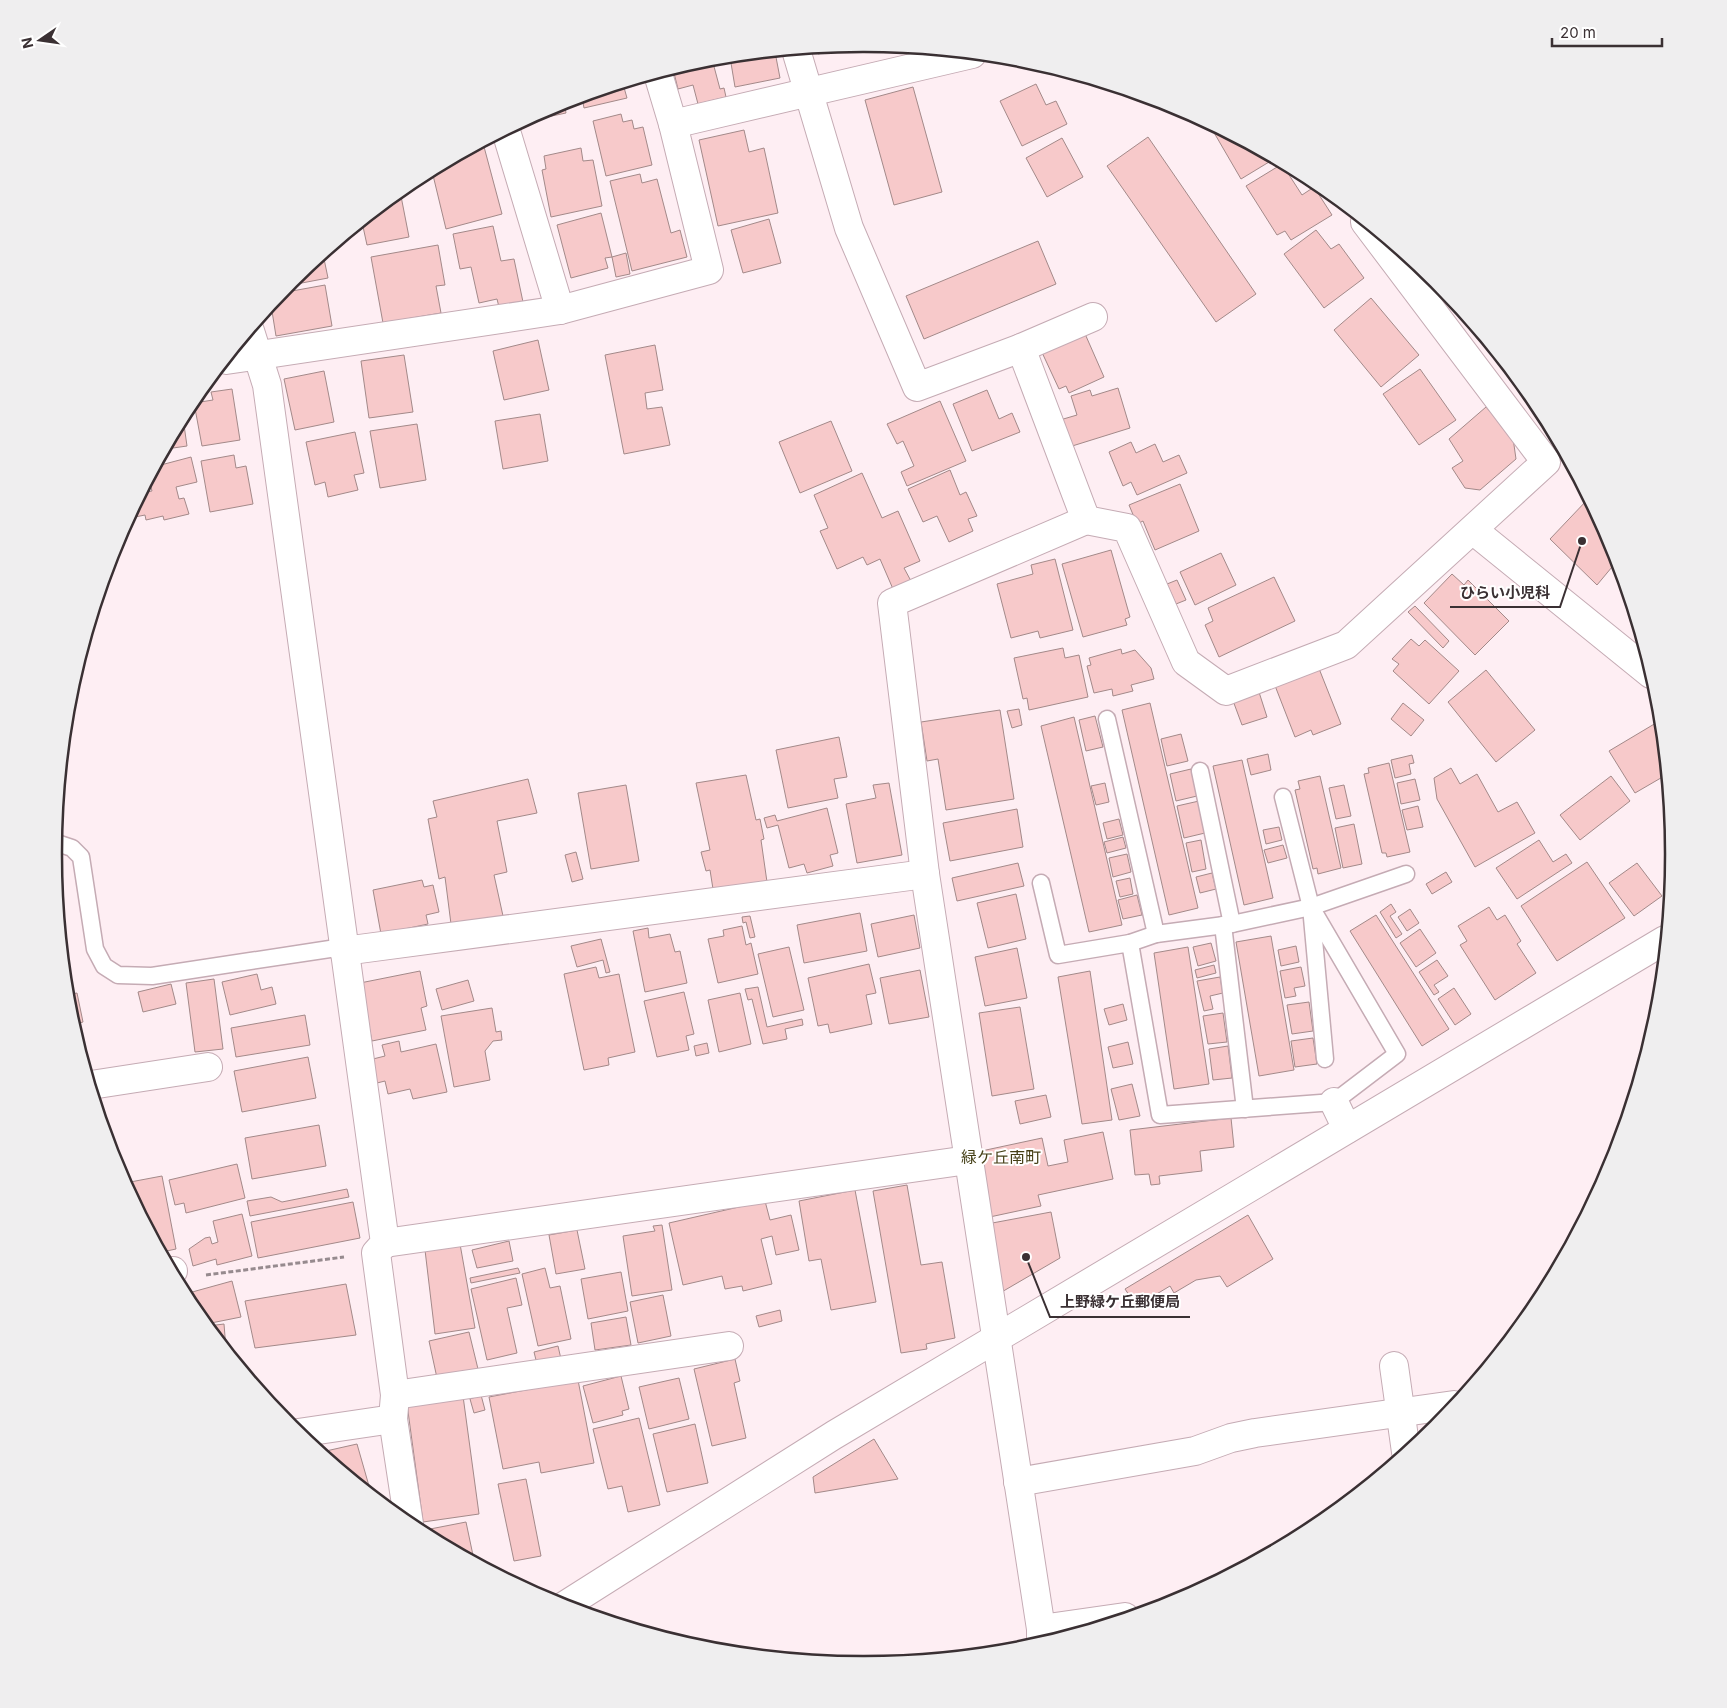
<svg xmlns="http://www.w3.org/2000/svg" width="1727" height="1708" viewBox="0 0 1727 1708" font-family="Inter,'Noto Sans JP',sans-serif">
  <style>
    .building { fill: #f7c9ca; stroke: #a38989 }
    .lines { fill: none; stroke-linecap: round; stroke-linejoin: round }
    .service-casing { stroke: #c5abb4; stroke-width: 19 }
    .minor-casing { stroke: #c5abb4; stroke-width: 30 }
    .tertiary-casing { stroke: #c5abb4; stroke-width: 30 }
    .path { stroke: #968a8e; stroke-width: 3; stroke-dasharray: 5 2.5; stroke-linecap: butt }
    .service { stroke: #fff; stroke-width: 16 }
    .minor { stroke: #fff; stroke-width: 28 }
    .tertiary { stroke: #fff; stroke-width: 28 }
    .labels { text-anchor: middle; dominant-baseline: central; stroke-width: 4; stroke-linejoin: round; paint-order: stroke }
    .quarter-label { font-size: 16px; fill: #453f16; stroke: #fff }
    .rim { fill: none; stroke: #3a3033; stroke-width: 2.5 }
    .leader { fill: none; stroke: #3a3033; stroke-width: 2 }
    .callout-dot { fill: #3a3033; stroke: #fff; stroke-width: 2 }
    .callout-label { font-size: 15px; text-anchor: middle; font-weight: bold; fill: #3a3033; stroke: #fff; stroke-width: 4; stroke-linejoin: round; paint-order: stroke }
  </style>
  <rect width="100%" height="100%" fill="#feeef3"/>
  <g class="building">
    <path d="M862,44L818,54L817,48Z"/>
    <path d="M775,52L780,78L735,87L730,57Z"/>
    <path d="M706,59H712L720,89L724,88L726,97L698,104L693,85L678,89L673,69Z"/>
    <path d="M623,84L627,98L584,108L582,97Z"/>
    <path d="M1036,84L1046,105L1056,101L1067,124L1022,146L1000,101Z"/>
    <path d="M913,87L942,192L894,205L865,100Z"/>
    <path d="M564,102L566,113L528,121V119L554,105Z"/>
    <path d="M621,114L623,122L632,120L634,129L643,127L652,165L606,176L593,121Z"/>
    <path d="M1209,124L1274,159L1241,179Z"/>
    <path d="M744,130L749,152L764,148L778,213L718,226L699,140Z"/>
    <path d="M1148,137L1256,294L1216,322L1107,166Z"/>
    <path d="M1062,138L1083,177L1047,197L1026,158Z"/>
    <path d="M483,143L502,214L446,229L432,171Z"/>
    <path d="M581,148L583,161L593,160L602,206L551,217L542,170L546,169L544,156Z"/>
    <path d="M1282,164L1302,195L1314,187L1332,215L1291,240L1285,231L1277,235L1246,186Z"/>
    <path d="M640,174L642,183L657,179L671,233L680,230L687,257L632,271L610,181Z"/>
    <path d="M400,191L409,237L367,245L362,222Z"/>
    <path d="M601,213L612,257L605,258L608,268L571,278L557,225Z"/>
    <path d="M769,219L781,263L743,273L731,230Z"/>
    <path d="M493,226L501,261L514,259L523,302L499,307L497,299L479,303L471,267L460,269L453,234Z"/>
    <path d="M1316,230L1331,249L1339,244L1364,278L1324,308L1284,254Z"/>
    <path d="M1038,241L1056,284L924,339L906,296Z"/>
    <path d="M438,245L445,285L436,286L441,313L383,323L371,257Z"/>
    <path d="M626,253L630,274L616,277L612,257Z"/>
    <path d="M323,254L328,278L286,286L291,281Z"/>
    <path d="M325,285L332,326L276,336L271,305L281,293Z"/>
    <path d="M1371,298L1419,355L1381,387L1334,330Z"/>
    <path d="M1082,327L1104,377L1069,393L1066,386L1059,389L1039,346Z"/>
    <path d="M538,340L549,390L504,400L493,351Z"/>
    <path d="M655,345L663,390L645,393L647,409L662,407L670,445L624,454L605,355Z"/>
    <path d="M404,355L413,412L369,418L361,361Z"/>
    <path d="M1420,369L1456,420L1419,445L1383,394Z"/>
    <path d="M324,371L334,422L295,430L284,379Z"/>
    <path d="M1511,372L1537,404L1545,418L1543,419Z"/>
    <path d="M1118,388L1130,428L1069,447L1060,420L1077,415L1071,396L1090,390L1092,396Z"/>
    <path d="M232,389L240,440L202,446L194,403L213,400L211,392Z"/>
    <path d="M987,390L999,419L1012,413L1020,432L972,451L953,404Z"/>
    <path d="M940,401L966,461L907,486L901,472L914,466L903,441L897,444L887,424Z"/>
    <path d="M1486,407L1513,438L1516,459L1480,490L1465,488L1452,468L1463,461L1449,439Z"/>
    <path d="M540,414L548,461L503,469L495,421Z"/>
    <path d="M183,418L187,446L166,449Z"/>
    <path d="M831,421L852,471L800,493L779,442Z"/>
    <path d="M417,424L426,480L380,488L370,431Z"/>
    <path d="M355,432L364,473L354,475L358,490L328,497L325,482L315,485L306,442Z"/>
    <path d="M1131,442L1136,453L1155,444L1163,462L1179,455L1187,473L1137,495L1131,482L1123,486L1109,452Z"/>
    <path d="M234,455L236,468L246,466L253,504L210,512L201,461Z"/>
    <path d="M191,457L197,482L176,487L179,499L184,498L189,514L164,520L163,516L146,520L145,515L135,517L133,510L142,493L152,491L149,480L157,466Z"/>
    <path d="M950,470L960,495L966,492L977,516L968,519L973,531L949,542L937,516L923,522L908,489Z"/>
    <path d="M862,473L882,518L898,511L920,561L904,568L911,581L893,589L880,559L867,565L863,557L837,569L820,531L828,528L814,495Z"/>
    <path d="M1180,484L1199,531L1155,550L1143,521L1137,524L1129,505Z"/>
    <path d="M1588,499L1612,544L1617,561L1597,585L1550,539Z"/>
    <path d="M1111,550L1130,617L1125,619L1127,625L1083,637L1062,564Z"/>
    <path d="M1221,553L1236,585L1195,605L1180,572Z"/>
    <path d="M1055,559L1073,630L1040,638L1038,631L1011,638L997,584L1033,574L1031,565Z"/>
    <path d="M1452,574L1464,585L1468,580L1509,621L1475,655L1424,603Z"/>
    <path d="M1274,577L1295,621L1219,657L1205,625L1213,621L1208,608Z"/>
    <path d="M1177,580L1186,600L1176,604L1167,584Z"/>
    <path d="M1415,606L1449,641L1443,648L1408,612Z"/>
    <path d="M1411,639L1419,646L1425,640L1459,671L1429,704L1393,671L1399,664L1392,659Z"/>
    <path d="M1063,648L1065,658L1079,655L1088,697L1029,710L1027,698L1023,699L1014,658Z"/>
    <path d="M1121,649L1122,654L1135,650L1151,668L1154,679L1131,685L1133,691L1113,696L1112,689L1094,693L1087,666L1091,665L1089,658Z"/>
    <path d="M1316,661L1341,724L1313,735L1311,730L1295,737L1272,678Z"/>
    <path d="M1486,670L1535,730L1496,762L1448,702Z"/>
    <path d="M1258,689L1267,717L1242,725L1232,698Z"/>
    <path d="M1150,703L1198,908L1169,915L1122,710Z"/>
    <path d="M1403,703L1424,720L1411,736L1391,719Z"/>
    <path d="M1019,709L1022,725L1012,728L1007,711Z"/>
    <path d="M1000,710L1014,799L946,810L938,759L927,761L921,722Z"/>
    <path d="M1095,716L1103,747L1086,751L1079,720Z"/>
    <path d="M1074,717L1122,925L1089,932L1041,726Z"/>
    <path d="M1661,720L1666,775L1635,793L1609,751Z"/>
    <path d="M1181,734L1188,761L1167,766L1161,739Z"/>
    <path d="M839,737L847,777L834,779L838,798L788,808L776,750Z"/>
    <path d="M1268,754L1271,770L1251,775L1247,759Z"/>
    <path d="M1412,755L1414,763L1409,764L1411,774L1395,778L1391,760Z"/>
    <path d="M1242,760L1273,898L1244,905L1213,766Z"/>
    <path d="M1389,763L1410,852L1387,857L1386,853H1382L1364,774L1369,773L1368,768Z"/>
    <path d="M1451,768L1460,784L1477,774L1498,812L1517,802L1535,833L1475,867L1437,799L1434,778Z"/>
    <path d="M1191,769L1197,796L1176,801L1170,774Z"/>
    <path d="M746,775L756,820L760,819L764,839L761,840L767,882L713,889L710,870L706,871L701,852L710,850L696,783Z"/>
    <path d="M1320,776L1341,868L1318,874L1317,868L1313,869L1295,790L1300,789L1298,781Z"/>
    <path d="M1611,776L1630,801L1580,840L1560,815Z"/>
    <path d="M528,779L537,813L497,821L507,872L494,875L503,916L451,924L445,877L439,879L428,819L437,817L433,801Z"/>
    <path d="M1415,779L1420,800L1401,804L1397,783Z"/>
    <path d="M889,783L902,855L857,863L846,804L876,798L873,785Z"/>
    <path d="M1105,783L1109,802L1096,805L1091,786Z"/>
    <path d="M626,785L639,861L591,869L578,793Z"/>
    <path d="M1344,785L1351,816L1336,819L1329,788Z"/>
    <path d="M1199,801L1205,833L1184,838L1177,806Z"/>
    <path d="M1418,806L1423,827L1407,830L1402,810Z"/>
    <path d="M827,808L838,853L830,855L833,866L807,873L804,864L789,868L778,825L767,828L764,818L775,815L777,821Z"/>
    <path d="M1017,809L1023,847L950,861L943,823Z"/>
    <path d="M1119,819L1123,835L1107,839L1103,823Z"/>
    <path d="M1354,824L1362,864L1343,868L1335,828Z"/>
    <path d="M1279,827L1282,840L1266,844L1263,830Z"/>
    <path d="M1123,837L1126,848L1107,853L1104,842Z"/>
    <path d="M1201,840L1206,869L1192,872L1186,843Z"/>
    <path d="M1539,840L1553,862L1566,854L1572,863L1517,899L1496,868Z"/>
    <path d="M1283,845L1287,858L1268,863L1264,850Z"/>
    <path d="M576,852L583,879L572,882L565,855Z"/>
    <path d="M1127,854L1131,872L1113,877L1109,858Z"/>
    <path d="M1587,862L1625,918L1557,961L1521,906Z"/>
    <path d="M1018,863L1024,886L957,901L952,878Z"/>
    <path d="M1637,863L1662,896L1634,916L1609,883Z"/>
    <path d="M1446,872L1452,882L1432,894L1426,884Z"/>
    <path d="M1212,873L1216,889L1200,893L1196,877Z"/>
    <path d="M1130,878L1133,894L1120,897L1116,881Z"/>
    <path d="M422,880L424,887L433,885L439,912L426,915L428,924L381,934L373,890Z"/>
    <path d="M1016,894L1026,939L988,948L977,903Z"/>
    <path d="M1137,895L1142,915L1123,919L1118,900Z"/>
    <path d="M1391,904L1396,912L1390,916L1402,934L1396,938L1380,912Z"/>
    <path d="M1489,907L1497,920L1505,915L1521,941L1517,944L1536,973L1495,1000L1460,945L1467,941L1458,926Z"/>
    <path d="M1410,909L1419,923L1407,931L1398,917Z"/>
    <path d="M860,913L867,951L804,963L797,925Z"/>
    <path d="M914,915L920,948L878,957L871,924Z"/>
    <path d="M1376,915L1449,1029L1422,1046L1350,931Z"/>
    <path d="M750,916L755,937L750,938L746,922L743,923L742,917Z"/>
    <path d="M742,926L746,945L751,943L758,974L718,983L708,939L724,936L723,930Z"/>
    <path d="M648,928L649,938L670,934L675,952L680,951L687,983L645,992L633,931Z"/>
    <path d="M1420,929L1436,953L1416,967L1400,943Z"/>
    <path d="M1271,936L1294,1070L1259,1076L1236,942Z"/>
    <path d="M601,939L610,972L606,973L603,960L577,967L571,946Z"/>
    <path d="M1211,943L1216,961L1198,966L1193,947Z"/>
    <path d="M1296,946L1299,962L1281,966L1278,950Z"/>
    <path d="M789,947L804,1010L773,1017L758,954Z"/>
    <path d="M1188,947L1209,1084L1174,1089L1154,953Z"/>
    <path d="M1017,948L1027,998L985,1006L975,957Z"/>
    <path d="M1437,960L1448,976L1434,985L1439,992L1434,995L1419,972Z"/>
    <path d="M869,964L876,993L866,995L872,1024L830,1033L828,1024L818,1026L808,978Z"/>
    <path d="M1214,965L1216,973L1197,978L1195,970Z"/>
    <path d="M596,967L599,978L619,974L635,1052L608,1058L609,1065L584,1070L564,974Z"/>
    <path d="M1301,967L1305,986L1294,988L1296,996L1285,998L1280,971Z"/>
    <path d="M920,970L929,1017L889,1024L880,978Z"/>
    <path d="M420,971L427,1006L421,1008L426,1030L372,1041L360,983Z"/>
    <path d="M1090,971L1112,1120L1082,1124L1058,977Z"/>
    <path d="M257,974L261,990L272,987L276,1004L230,1015L222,982Z"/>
    <path d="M1220,977L1223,993L1210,996L1213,1009L1204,1011L1197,981Z"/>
    <path d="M214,979L223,1049L195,1052L186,983Z"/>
    <path d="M468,980L474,1001L442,1010L436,989Z"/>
    <path d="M171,984L176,1004L143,1012L138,992Z"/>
    <path d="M758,987L767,1027L802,1019L803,1025L785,1029L787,1039L763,1044L752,999L748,1000L745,989Z"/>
    <path d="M1454,988L1471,1014L1455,1025L1438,999Z"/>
    <path d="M684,992L694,1034L686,1036L689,1050L657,1057L644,1001Z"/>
    <path d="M77,993L83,1022L73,1025L67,995Z"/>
    <path d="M740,993L751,1044L719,1052L708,1000Z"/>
    <path d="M1309,1002L1313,1031L1292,1034L1287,1005Z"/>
    <path d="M1123,1004L1127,1020L1109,1025L1104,1009Z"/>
    <path d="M1020,1007L1034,1089L992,1096L979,1013Z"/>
    <path d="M492,1008L496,1032L501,1031L502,1040L493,1041L485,1051L490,1080L454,1087L441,1016Z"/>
    <path d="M1223,1013L1227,1042L1208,1044L1203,1016Z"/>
    <path d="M305,1015L310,1045L236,1057L231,1028Z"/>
    <path d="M1313,1038L1317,1064L1295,1067L1291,1041Z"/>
    <path d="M399,1041L401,1052L436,1044L447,1092L413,1099L410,1089L388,1094L385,1081L377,1083L373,1059L385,1056L382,1045Z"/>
    <path d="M1128,1042L1133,1064L1113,1068L1108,1047Z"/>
    <path d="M707,1043L709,1053L696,1056L694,1046Z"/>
    <path d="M1228,1046L1232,1078L1213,1080L1209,1049Z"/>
    <path d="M308,1057L316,1098L242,1112L234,1071Z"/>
    <path d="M1132,1084L1140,1116L1119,1120L1111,1089Z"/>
    <path d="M1046,1095L1051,1117L1020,1124L1015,1101Z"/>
    <path d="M1231,1118L1234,1147L1200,1151L1202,1171L1159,1176L1160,1184L1151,1185L1149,1174L1135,1175L1130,1130Z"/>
    <path d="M319,1125L326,1166L252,1179L245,1138Z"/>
    <path d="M1103,1132L1113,1179L1038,1195L1041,1206L985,1218L972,1153L1042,1138L1048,1166L1068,1162L1064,1140Z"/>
    <path d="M237,1164L245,1198L186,1213L184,1203L175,1205L169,1180Z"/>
    <path d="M162,1176L176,1249L162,1252L125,1183Z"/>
    <path d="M907,1185L921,1265L942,1262L955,1338L926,1344L927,1349L901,1353L873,1191Z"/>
    <path d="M347,1189L349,1197L250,1216L247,1201L271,1197L282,1202Z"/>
    <path d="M855,1190L876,1302L831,1310L821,1259L809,1261L799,1201Z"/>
    <path d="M765,1201L770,1220L791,1215L799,1250L776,1255L772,1236L761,1239L772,1284L743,1291L742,1286L725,1289L722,1276L683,1285L669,1223Z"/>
    <path d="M353,1202L360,1238L258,1258L251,1222Z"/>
    <path d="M1051,1212L1060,1258L1000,1293L987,1224Z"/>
    <path d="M242,1214L252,1256L217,1265L216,1259L193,1266L189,1249L205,1238L210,1237L212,1244L218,1242L213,1221Z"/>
    <path d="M1248,1215L1273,1259L1227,1287L1220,1276L1196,1280L1174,1293L1170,1286L1155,1295L1131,1298L1125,1289Z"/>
    <path d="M662,1225L672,1290L632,1296L623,1236L655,1231L653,1226Z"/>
    <path d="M577,1230L585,1269L556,1274L549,1235Z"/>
    <path d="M509,1241L513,1261L477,1268L472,1250Z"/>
    <path d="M460,1244L475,1328L435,1334L425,1250Z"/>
    <path d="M518,1268L520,1273L471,1283L470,1278Z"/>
    <path d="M545,1268L550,1288L560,1286L571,1339L538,1346L522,1274Z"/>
    <path d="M621,1272L628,1311L588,1319L581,1279Z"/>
    <path d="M516,1278L522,1305L507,1308L517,1353L487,1360L471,1289Z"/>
    <path d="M232,1281L241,1317L206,1324L185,1294Z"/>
    <path d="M346,1284L356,1335L255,1348L245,1301Z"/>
    <path d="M663,1295L671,1336L638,1343L630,1302Z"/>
    <path d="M780,1310L782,1321L759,1327L756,1316Z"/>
    <path d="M626,1317L631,1345L595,1350L591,1323Z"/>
    <path d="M224,1324L226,1349L208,1326Z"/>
    <path d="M469,1332L478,1369L437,1378L429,1341Z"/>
    <path d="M558,1346L561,1359L537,1364L534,1352Z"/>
    <path d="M735,1359L740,1381L734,1383L746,1438L712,1446L694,1369Z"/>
    <path d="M621,1376L629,1409L622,1411L623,1415L593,1423L583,1386Z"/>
    <path d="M679,1378L689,1419L649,1429L639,1387Z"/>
    <path d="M578,1380L594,1463L541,1473L539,1462L503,1469L489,1397Z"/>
    <path d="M481,1395L485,1410L474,1413L470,1399Z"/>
    <path d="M463,1396L479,1514L423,1522L407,1404Z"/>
    <path d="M639,1418L660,1505L628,1512L622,1486L608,1489L593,1429Z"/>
    <path d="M695,1424L708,1483L667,1492L653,1434Z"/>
    <path d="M874,1439L898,1479L815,1493L813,1477Z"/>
    <path d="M357,1444L371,1493L327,1457L326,1451Z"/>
    <path d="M526,1479L541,1556L514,1561L498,1484Z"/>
    <path d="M466,1522L474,1560L425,1534V1530Z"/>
  </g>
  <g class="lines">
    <defs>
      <g id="service">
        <path d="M1107,719L1156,934"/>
        <path d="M1200,771L1232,924"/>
        <path d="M1283,797L1311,907L1325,1059"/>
        <path d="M54,842L72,848L81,857L95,949L104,966L118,975L152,976L343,947"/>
        <path d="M1041,883L1058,955L1130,943L1160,1115L1334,1102L1397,1054L1311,907"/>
        <path d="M1223,925L1245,1109"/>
        <path d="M1130,943L1156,934L1232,924L1311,907L1406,874"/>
      </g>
      <g id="minor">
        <path d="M796,50L849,228L917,387L1021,348L1093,317"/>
        <path d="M658,74L673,124"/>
        <path d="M506,131L560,310"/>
        <path d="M250,331L267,385L385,1243L376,1253L395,1395L393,1419L409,1524"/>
        <path d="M1021,348L1086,520L892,603L925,874L1041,1629V1643"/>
        <path d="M226,360L560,310L709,270L673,124L972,54"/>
        <path d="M1086,520L1127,528L1186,662L1226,691L1346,645L1546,462L1365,222"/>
        <path d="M1473,530L1651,674"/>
        <path d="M344,951L925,874"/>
        <path d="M91,1085L208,1067"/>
        <path d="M1334,1102L1347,1129"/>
        <path d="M385,1243L968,1160"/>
        <path d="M172,1271H173"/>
        <path d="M1394,1366L1406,1452"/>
        <path d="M395,1395L729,1346"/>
        <path d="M298,1433L393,1419"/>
        <path d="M1018,1482L1195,1451L1231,1438L1255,1433L1454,1405"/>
        <path d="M1041,1629L1125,1617"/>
      </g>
      <path id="tertiary" d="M564,1606L834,1435L1665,940"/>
    </defs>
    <use href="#service" class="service-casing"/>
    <use href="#minor" class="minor-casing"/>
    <use href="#tertiary" class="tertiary-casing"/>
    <path class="path" d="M206,1275L344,1257"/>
    <use href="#service" class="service"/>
    <use href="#minor" class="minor"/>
    <use href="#tertiary" class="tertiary"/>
  </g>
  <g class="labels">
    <g class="quarter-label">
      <text x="1001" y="1157">緑ケ丘南町</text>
    </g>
  </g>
  <path d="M0 0H1727V1708H0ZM863 52H864A801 801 0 0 1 1665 853V855A801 801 0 0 1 864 1656H863A801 801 0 0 1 62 855V853A801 801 0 0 1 863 52Z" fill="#efeeef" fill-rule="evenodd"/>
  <path class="rim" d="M863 52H864A801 801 0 0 1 1665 853V855A801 801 0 0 1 864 1656H863A801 801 0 0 1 62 855V853A801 801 0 0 1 863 52Z"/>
  <path class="leader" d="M1582 541L1560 607H1450M1026 1257L1050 1317H1190"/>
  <g class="callout-dot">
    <circle cx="1582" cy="541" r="5"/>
    <circle cx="1026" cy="1257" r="5"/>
  </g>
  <g class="callout-label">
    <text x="1505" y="598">ひらい小児科</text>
    <text x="1120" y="1307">上野緑ケ丘郵便局</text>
  </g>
  <g transform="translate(40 40) rotate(257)" stroke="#ffffff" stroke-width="4" paint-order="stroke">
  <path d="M0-4L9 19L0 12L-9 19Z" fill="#3a3033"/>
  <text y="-8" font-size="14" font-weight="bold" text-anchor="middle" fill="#3a3033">N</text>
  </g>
  <path d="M1552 38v8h110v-8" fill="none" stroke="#3a3033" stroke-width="2.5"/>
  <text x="1560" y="38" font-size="15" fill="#3a3033" stroke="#ffffff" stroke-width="4" paint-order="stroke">20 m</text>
</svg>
